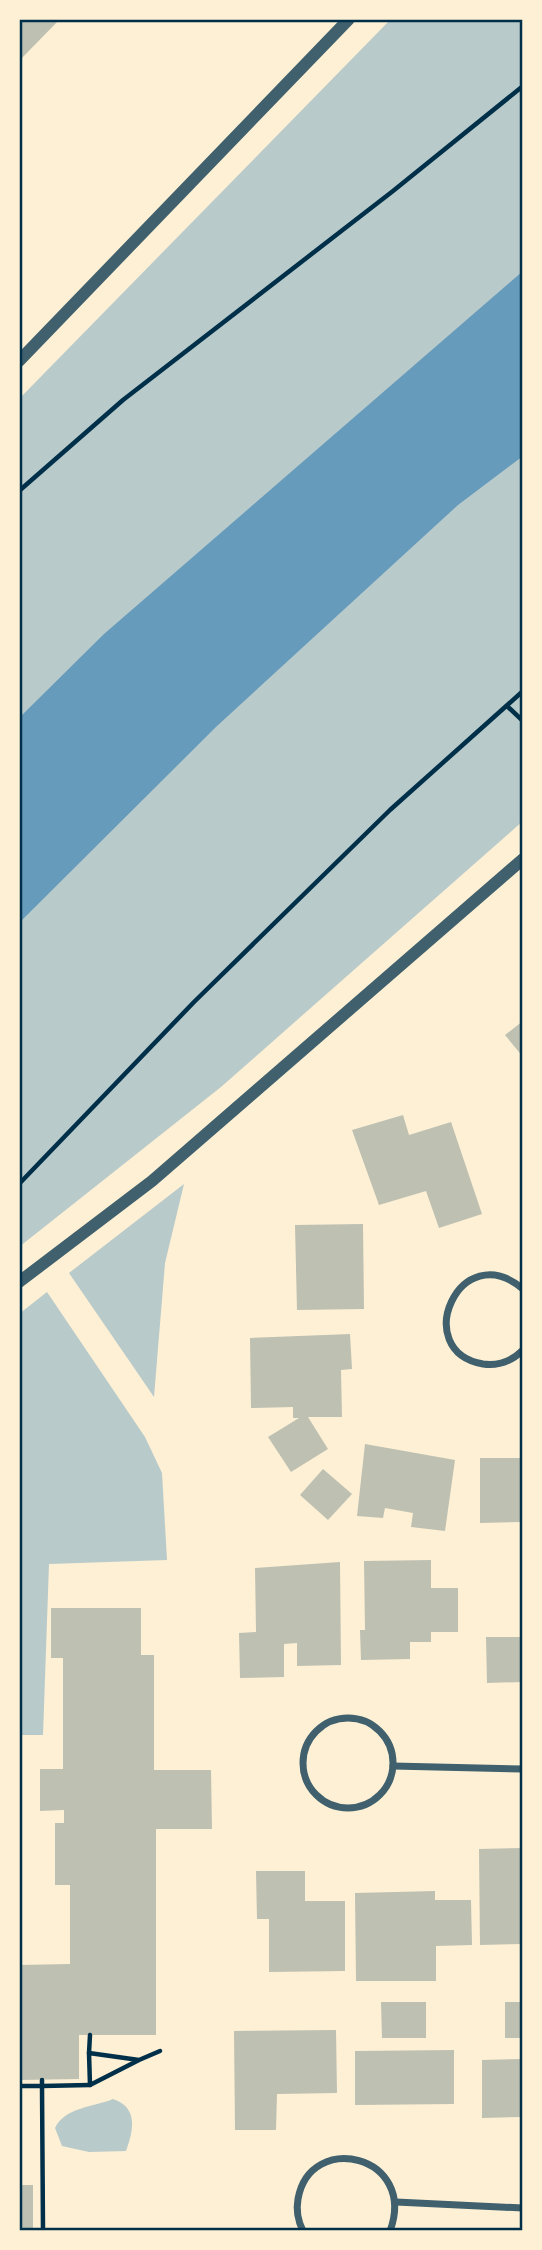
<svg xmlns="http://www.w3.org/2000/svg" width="542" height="2250" viewBox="0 0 542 2250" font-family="'Public Sans',sans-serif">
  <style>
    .green { fill: #b9caca }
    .water { fill: #669bbc }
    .building { fill: #bec0b2 }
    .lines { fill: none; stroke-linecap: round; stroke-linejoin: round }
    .path { stroke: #003049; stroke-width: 4.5 }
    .minor { stroke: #3f606c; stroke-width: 7 }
    .tertiary { stroke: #3f606c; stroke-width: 12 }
    .neatline { fill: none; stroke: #003049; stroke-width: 2.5 }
  </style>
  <rect width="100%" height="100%" fill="#fdf0d5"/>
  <g class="green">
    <path d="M391,19H523V821L221,1087L19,1247V399Z"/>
    <path d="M184,1184L165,1263L154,1397L69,1273Z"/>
    <path d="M47,1292L145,1437L162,1473L167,1560L49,1564L43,1735H19V1314Z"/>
    <path d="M113,2099C138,2107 134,2130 126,2151L89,2152L62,2146L55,2128C65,2107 94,2107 113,2099Z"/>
  </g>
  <path class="water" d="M523,271V456L458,505L217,726L19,923V718L104,634Z"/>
  <g class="building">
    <path d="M19,19H60L19,61Z"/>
    <path d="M523,1021V1057L505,1035Z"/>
    <path d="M403,1115L409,1135L451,1122L482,1214L439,1228L426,1191L379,1205L352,1130Z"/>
    <path d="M363,1224L364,1309L297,1310L295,1225Z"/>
    <path d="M350,1334L352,1369L341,1370L342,1417H308L328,1449L291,1472L268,1437L299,1418H293V1407L251,1408L250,1338Z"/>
    <path d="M365,1444L455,1460L445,1531L411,1527L413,1513L385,1508L383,1518L357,1516Z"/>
    <path d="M480,1458H523V1522L480,1523Z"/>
    <path d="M323,1469L352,1494L328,1520L300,1495Z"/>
    <path d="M431,1560V1588H458V1632H431V1642H410V1659L361,1660L360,1630H365L364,1561Z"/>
    <path d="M340,1562L341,1665L297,1666V1643L284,1644V1677L240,1678L239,1633L256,1632L255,1568Z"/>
    <path d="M51,1608H141V1655H154V1770H211L212,1829H156V2035H79V2079L19,2080V1965L70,1964V1885H55V1823H64V1810L40,1811V1769H63V1658H51Z"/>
    <path d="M486,1637H523V1682L487,1683Z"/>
    <path d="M523,1848V1944L480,1945L479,1849Z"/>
    <path d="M256,1871H305V1901H345V1971L269,1972V1919H257Z"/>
    <path d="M435,1891V1900H471L472,1945L436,1946V1981H356L355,1893Z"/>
    <path d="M381,2002H426V2038H382Z"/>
    <rect x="505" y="2002" width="18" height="36"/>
    <path d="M336,2030L337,2093L277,2094L276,2130H235L234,2031Z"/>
    <path d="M454,2050V2104L355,2105V2051Z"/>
    <path d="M523,2059V2117L482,2118V2060Z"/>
    <rect x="19" y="2185" width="14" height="46"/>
  </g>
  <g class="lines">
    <g class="path">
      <path d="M19,491L123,400L393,191L523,86"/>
      <path d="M507,706L523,721"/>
      <path d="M19,1184L194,1002L390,810L523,691"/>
      <path d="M89,2053L90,2035"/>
      <path d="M139,2060L90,2085L89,2053L139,2060L160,2051"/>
      <path d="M42,2080V2086L90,2085"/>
      <path d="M19,2086H42L43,2231"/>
    </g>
    <g class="minor">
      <path d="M523,1289C460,1235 409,1351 483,1364C498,1366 512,1361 523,1350"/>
      <circle cx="348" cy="1763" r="45"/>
      <path d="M393,1766L523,1769"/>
      <path d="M396,2202L523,2208"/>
      <path d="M303,2231C298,2221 296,2210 298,2199C310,2130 418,2155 390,2231"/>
    </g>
    <g class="tertiary">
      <path d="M19,361L349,19"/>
      <path d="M19,1282L152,1181L523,859"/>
    </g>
  </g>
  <rect width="542" height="2250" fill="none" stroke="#fdf0d5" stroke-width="42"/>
  <rect x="21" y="21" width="500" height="2208" class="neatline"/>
</svg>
